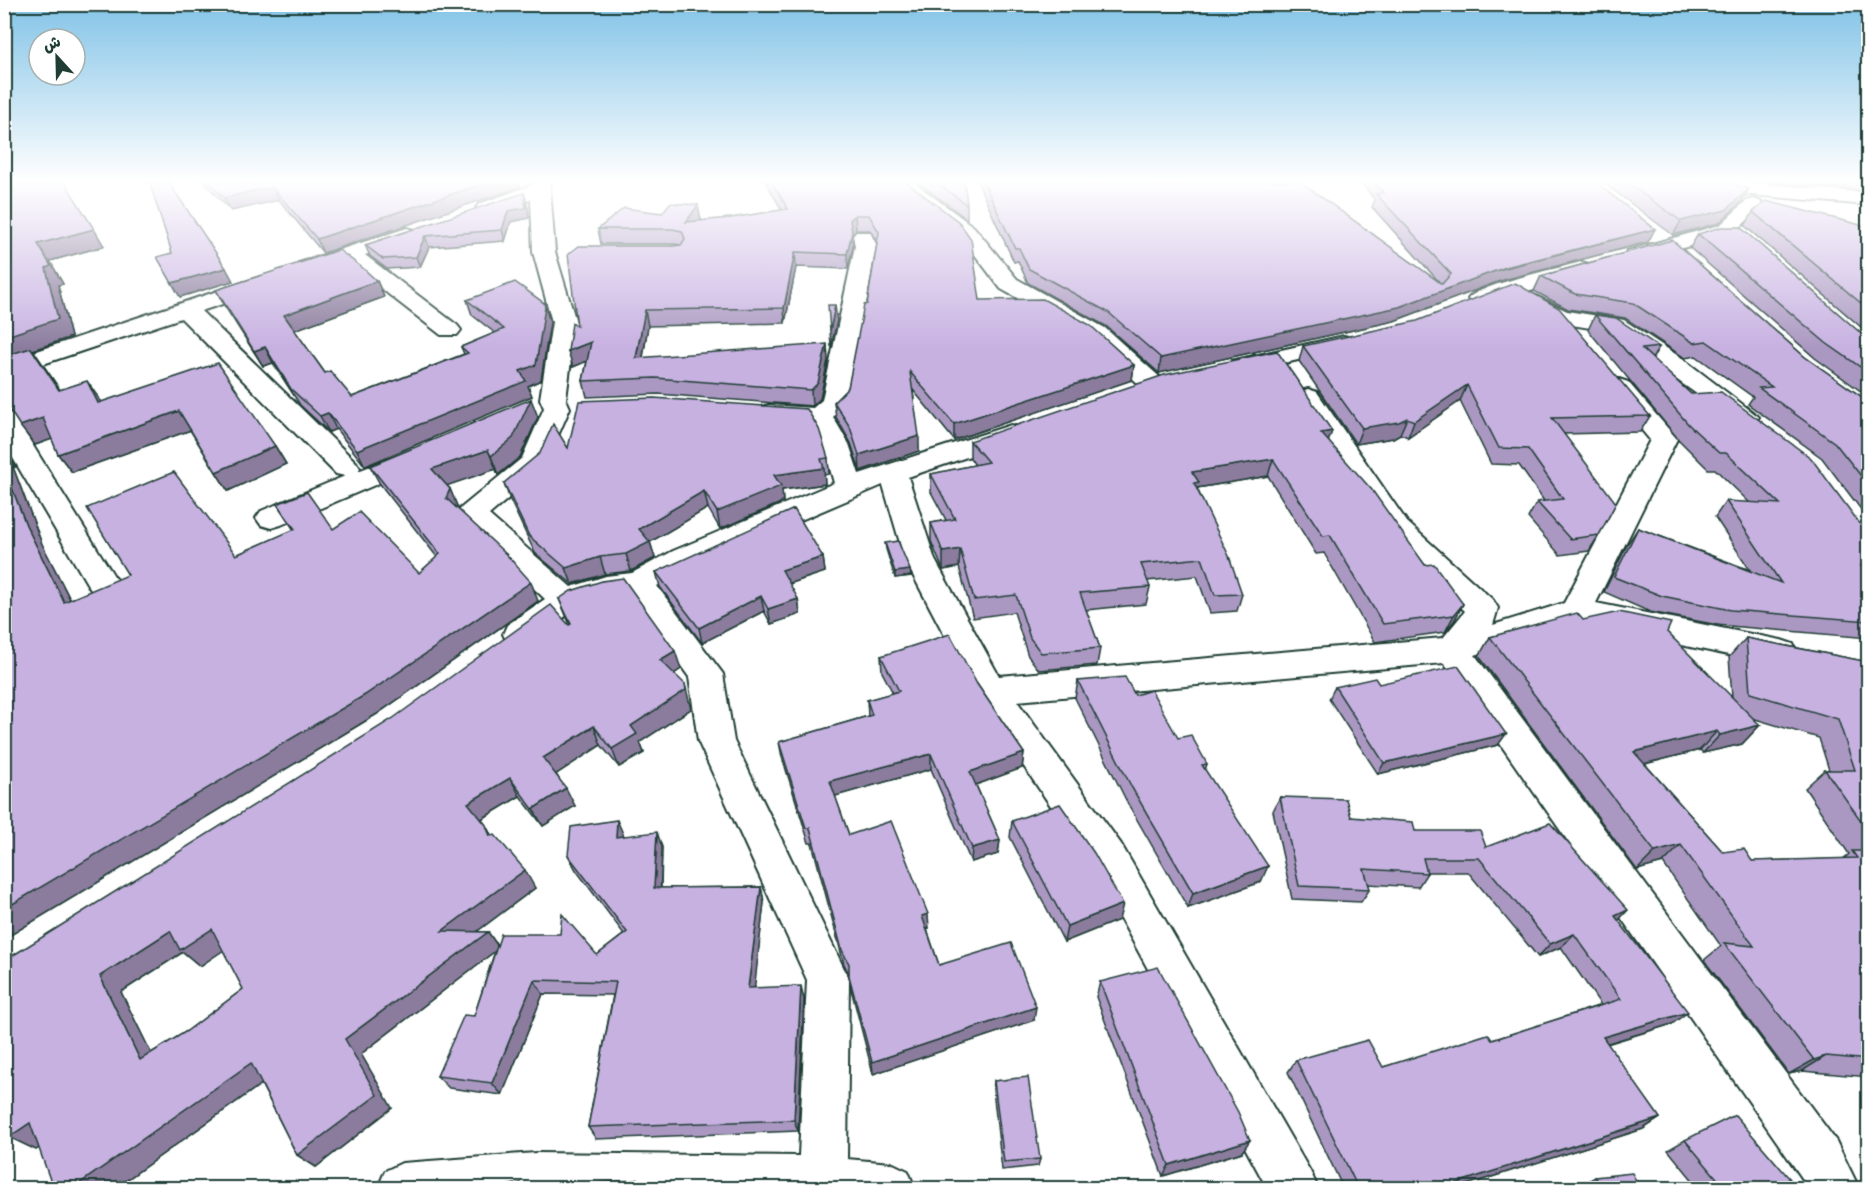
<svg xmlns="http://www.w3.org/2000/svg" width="1873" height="1193" viewBox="0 0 1873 1193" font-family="Delius,'Playpen Sans Arabic',sans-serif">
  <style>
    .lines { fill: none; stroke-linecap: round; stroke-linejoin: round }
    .minor-casing { stroke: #1f3d34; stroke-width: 4 }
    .minor { fill: #fff; fill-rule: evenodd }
    .wall { fill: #ab98c2; stroke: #1f3d34; stroke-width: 1.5; fill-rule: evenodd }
    .shaded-wall { fill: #8b7c9e; stroke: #1f3d34; stroke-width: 1.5 }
    .building { fill: #c7b1e1; stroke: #1f3d34; stroke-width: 1.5; fill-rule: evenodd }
  </style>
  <rect width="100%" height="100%" fill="#fff"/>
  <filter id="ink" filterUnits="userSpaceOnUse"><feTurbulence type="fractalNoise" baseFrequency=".0167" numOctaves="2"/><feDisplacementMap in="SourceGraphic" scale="12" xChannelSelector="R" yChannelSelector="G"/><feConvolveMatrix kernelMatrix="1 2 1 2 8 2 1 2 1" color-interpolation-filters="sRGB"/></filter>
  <g filter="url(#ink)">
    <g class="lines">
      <defs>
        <g id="minor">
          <path d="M533,181H552L550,189L555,252L576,322L566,399L570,408L544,468L489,515L571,587L606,576L632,573L673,551L834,483L823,444L810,423L760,419L756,413L760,407L769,405L813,408L822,400L855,246L853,236L856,232H870L877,246L847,403L833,417L849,444L859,474L1011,425L1020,427L1024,433L1020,439L908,477L935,560L999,676L1443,638L1465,611L1387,536L1295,397L1299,392L1308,389L1317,392L1407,522L1493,600L1498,608L1493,625L1564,603L1650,440L1606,387L1610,382L1619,379L1628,382L1677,439L1596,603L1781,640L1793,644L1798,653L1793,662L1781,666L1576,623L1475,655L1836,1141L1859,1188H1809L1444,663L1017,701L1121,844L1310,1171L1318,1188H1267L1093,868L978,699L905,560L883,485L695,565L657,586L723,674L734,741L849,979L847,1159L891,1163L908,1171L915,1188H378L385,1171L402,1163L536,1153L799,1156L807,980L698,741L689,677L630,595C612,597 591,600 576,609C554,622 535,651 507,643L503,634L507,625L545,599L456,515L461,508L522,458L544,408L540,399L552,322L533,252L531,199L486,214L479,212L476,208L479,204L532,185Z"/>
          <path d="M890,181H912L974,227L1017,279L1105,328L1162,379L1166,384L1162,389L1153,392L1144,389L1089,338L1001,289L960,235Z"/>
          <path d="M1650,181H1730L1868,193V205L1659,187Z"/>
          <path d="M1753,199L1760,201L1763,205L1734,233L1635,262L1627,261L1624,256L1627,251L1720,225L1746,201Z"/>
          <path d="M407,228L414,230L417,234L414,238L365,255L457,325L461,330L457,335H441L347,262L307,275L299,273L296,268L299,263Z"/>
          <path d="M1581,262L1589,264L1592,269L1589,274L1479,306L1471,304L1468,299C1477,285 1560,268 1581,262Z"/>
          <path d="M260,277L268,279L271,284L268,289L201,311L356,462L360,468L358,471L414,449L424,452L428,458L424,464L281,525L271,528L261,525L256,518L261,511L345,476L336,474L181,318L4,377V362Z"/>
          <path d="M1530,293L1567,311L1624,320L1683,359L1759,417L1755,423L1746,425L1737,423L1609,331L1553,322L1522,305L1519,300L1522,295Z"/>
          <path d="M1344,336L1352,338L1356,343L1352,348L1240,373L1231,371L1228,366L1231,361Z"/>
          <path d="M4,412L13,414L17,420L114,576L119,584L114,592L103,595L92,592L4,443Z"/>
        </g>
      </defs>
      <use href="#minor" class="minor-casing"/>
      <use href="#minor" class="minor"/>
    </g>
    <g class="wall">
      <path d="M4,181H41L104,246L50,261L63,284L58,285L71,337L33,350L60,390L100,400L102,402L275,446L286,464L228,491L190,430L72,472L58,454L52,439L35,445L12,412L4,411Z"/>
      <path d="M203,181H519L520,187L323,253L279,200L231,211Z"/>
      <path d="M765,181H905L980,300L1134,365L1132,380L954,440L913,390L919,451L860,471L851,443L836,417L834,402L848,388L867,304L877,242L870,230H856L852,234L853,246L848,269L796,267L785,323L648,326L643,358L828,360L820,399L812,406L658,394L587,397L583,381L587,361L573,367L577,326L672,246L680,245L675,244H601L598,229L701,220L700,221L731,218L782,210Z"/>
      <path d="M916,181H964L967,205V219Z"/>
      <path d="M977,181H1299L1441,284L1372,207L1375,200L1360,181H1594L1648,242L1500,281L1394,321L1159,373L1106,326L1028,283L1018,261L1014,262Z"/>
      <path d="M1601,181H1723L1741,202L1719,223L1673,235Z"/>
      <path d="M1759,181H1869V191Z"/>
      <path d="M527,203L529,218L511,222L505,241L429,247L420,267L387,269L370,256L365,245Z"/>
      <path d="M1753,212L1869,227V334L1745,226Z"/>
      <path d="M1698,234L1863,335L1869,336V397L1815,358L1690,248Z"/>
      <path d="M1672,240L1805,357L1869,402V520L1822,458L1748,404L1753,397L1696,356L1685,358L1625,318L1568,309L1534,291L1541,276Z"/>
      <path d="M377,281L384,297L294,330L325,373L352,397L464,354L461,347L495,333L472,315L467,300L550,322L541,380L528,386L532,396L365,466L336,429L329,432L300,405L273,363L263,366L224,305L216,290Z"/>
      <path d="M1595,315L1659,347L1652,359L1691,394L1869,536V638L1718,625L1650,612L1604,592L1628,543L1638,528L1750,570L1715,517L1726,501L1750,503L1715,469H1708L1679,440L1588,330Z"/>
      <path d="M1303,346L1650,416L1640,432L1564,434L1599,535L1589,551L1560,555L1528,518L1537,502L1544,501L1519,465L1491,464L1460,401L1408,437L1400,434L1393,438L1356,444L1299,361Z"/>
      <path d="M538,417L520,457L498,475L496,469L446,485L450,489L458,509L538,601L377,714L4,939V448L15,467H13L42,544L70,599L236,555L294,530L277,504L333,529L419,573L437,557L380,484L370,466Z"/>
      <path d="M1332,431L1328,441L1425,565L1463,604L1454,621L1445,632L1375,642L1324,553L1316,554L1268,476L1197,488L1242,594L1237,611L1210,613L1197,576L1147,581L1150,587L1146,604L1086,610L1100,648L1097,665L1039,670L1028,656L1014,612L973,618L959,567L943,570L931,541V523L946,520L931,492V474L975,465L970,458V441Z"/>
      <path d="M568,448L828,458L829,474L824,475L825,484L782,490L783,502L720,529L708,508L650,542L655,558L631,571L605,574L572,584L535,553L510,500L504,483Z"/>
      <path d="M885,543L911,576L895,578L886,549Z"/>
      <path d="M823,557L825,572L789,584L798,599L800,614L771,624L764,611L702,643L660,587L656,572Z"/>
      <path d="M559,599L681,669L674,674L690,703L691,709L640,742L644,753L619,767L601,745L556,774L575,806L543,826L520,796L482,819L492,836L535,888L476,932H488L497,945L597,955L624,934L576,870L568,855L624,836L662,847L661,888L761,887L764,902L754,987L804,999L798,1131L596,1139L588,1127L613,995L543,994L502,1095L449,1088L437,1076L474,1016L495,951L361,1054L392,1108L316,1167L297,1155L261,1084L115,1188L39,1148L36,1150L9,1137L4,961L570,625ZM223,950L243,989L187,1031L151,1053L121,992L183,952L200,966Z"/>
      <path d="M1583,620L1732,697L1729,657L1746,638L1869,662V1077L1802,1071L1789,1074L1704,960L1721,946L1663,863L1637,870L1479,656L1490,637ZM1752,718L1819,738L1829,770H1825L1805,788L1849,854L1843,859L1752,861L1723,852L1645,764L1700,750L1703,753L1742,744L1760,725Z"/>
      <path d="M881,656L977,684L1024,753L1022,768L976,785L1000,840L998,854L971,862L931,769L835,796L849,835L929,928L927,929L939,965L1034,1020L873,1074L851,989L849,974L844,964L812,843H809L782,757L779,742L868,716L867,700L893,693L882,672Z"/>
      <path d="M1078,681L1135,695L1178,738L1207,764L1205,770L1261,882L1188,908L1128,804L1075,698Z"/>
      <path d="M1379,684L1498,745L1378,774L1329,699L1335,687Z"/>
      <path d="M1280,797L1351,817L1486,847L1618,920L1672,1024L1607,1044L1660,1118L1643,1129L1457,1188H1343L1288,1072L1296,1060L1383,1067L1492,1040L1601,1005L1561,947L1538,957L1468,872H1427V873L1418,887L1368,884L1370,889L1361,902L1292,899L1273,811Z"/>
      <path d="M1012,821L1119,920L1064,942L1010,837Z"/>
      <path d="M1100,982L1242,1152L1163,1176L1096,997Z"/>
      <path d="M994,1081L1040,1159L1038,1166L1002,1170L993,1090Z"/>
      <path d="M1685,1140L1774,1188H1699L1668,1150Z"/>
      <path d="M1595,1177L1640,1188H1580L1579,1186Z"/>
    </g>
    <g class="shaded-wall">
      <path d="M491,181H519L520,187L323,253L317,239Z"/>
      <path d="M272,187L279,200L231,211L224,198Z"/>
      <path d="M1749,189L1741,202L1719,223L1673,235L1681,221Z"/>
      <path d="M524,193L527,203L529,218L511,222L505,241L502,230L508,211Z"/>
      <path d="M698,205L701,220L688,236L686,222Z"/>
      <path d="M855,215L856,230L852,234L853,246L848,269L847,254L850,220Z"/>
      <path d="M94,229L104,246L50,261L63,284L58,285L71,337L33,350L73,409L4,359V337L38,244Z"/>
      <path d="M1655,229L1648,242L1500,281L1394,321L1159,373L1161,358Z"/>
      <path d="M425,236L429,247L420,267L416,257Z"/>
      <path d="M795,252L796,267L785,323L784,308Z"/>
      <path d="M226,268L233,281L180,297L172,283Z"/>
      <path d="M377,281L384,297L292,331L284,315Z"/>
      <path d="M544,303L550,322L541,380L528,386L532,396L365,466L357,450L520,371Z"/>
      <path d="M835,305L837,321L831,347L830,331Z"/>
      <path d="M645,310L648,326L640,374L636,358Z"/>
      <path d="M591,342L596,357L573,367L568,351Z"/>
      <path d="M827,344L828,360L820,399L812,406L811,390Z"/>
      <path d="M265,347L273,363L263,366L254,351Z"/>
      <path d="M1134,365L1132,380L954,440V424Z"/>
      <path d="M87,381L100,400L111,422L98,403Z"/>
      <path d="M1467,385L1460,401L1408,437L1414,421Z"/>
      <path d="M531,399L538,417L520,457L498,475L491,456Z"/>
      <path d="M179,411L191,430L72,472L58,454Z"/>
      <path d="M328,413L336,429L329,432L320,416Z"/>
      <path d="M43,418L58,437L35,445L20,426Z"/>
      <path d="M1407,418L1400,434L1393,438L1356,444L1362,428Z"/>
      <path d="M1332,431L1326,448L1321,433Z"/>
      <path d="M919,436V451L860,471L859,455Z"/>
      <path d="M275,446L286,464L228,491L216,472Z"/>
      <path d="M4,448L15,467H13L42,544L81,621L64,602L26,525L4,467Z"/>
      <path d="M488,450L496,469L440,488L432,469Z"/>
      <path d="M1273,459L1268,476L1197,488L1194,500L1192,472Z"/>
      <path d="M824,468L825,484L782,490L783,502L720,529L717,512L774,475Z"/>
      <path d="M450,489L458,508L454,517L446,498Z"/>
      <path d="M704,491L708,508L650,542L655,558L631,571L626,554L639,529Z"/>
      <path d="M960,549L959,567L943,570V552Z"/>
      <path d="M600,557L605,574L572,584L566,568Z"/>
      <path d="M823,557L825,572L784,585L782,570Z"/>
      <path d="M910,570L911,576L895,578V572Z"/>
      <path d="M531,582L538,601L377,714L4,939V909Z"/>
      <path d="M761,596L764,611L702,643L699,628Z"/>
      <path d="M798,599L800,614L771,624L768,609Z"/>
      <path d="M1463,604L1454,621L1445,632L1454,615Z"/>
      <path d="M675,651L681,669L666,679L660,660Z"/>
      <path d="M685,684L691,709L640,742L644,753L619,767L612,749L631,726Z"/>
      <path d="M1760,725L1742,744L1703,753L1720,735Z"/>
      <path d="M594,726L601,745L552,777L543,758Z"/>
      <path d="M1717,731L1700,750L1619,770L1634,752Z"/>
      <path d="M1506,734L1498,745L1378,774L1384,763Z"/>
      <path d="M1024,753L1022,768L970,787V772Z"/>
      <path d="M931,754V769L832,797L830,781Z"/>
      <path d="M510,778L520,796L478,821L468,803Z"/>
      <path d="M566,788L575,806L543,826L533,809Z"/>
      <path d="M617,820L624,836L616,837Z"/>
      <path d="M657,832L662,847L660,902L654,888Z"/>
      <path d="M1000,840L998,854L971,862L972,848Z"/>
      <path d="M1681,845L1663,863L1637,870L1655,852Z"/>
      <path d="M1268,866L1261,882L1188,908L1193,893Z"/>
      <path d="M525,870L535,888L455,948L442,931Z"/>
      <path d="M761,887L764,902L753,1001L748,988Z"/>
      <path d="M1123,904L1119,920L1064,942L1067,926Z"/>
      <path d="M1628,910L1615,924V916Z"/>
      <path d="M928,914L929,928L923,930L922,916Z"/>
      <path d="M212,929L230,946L200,966L183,952L121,992L162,1075L140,1060L100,976L170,931Z"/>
      <path d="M488,932L499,948L361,1054L392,1108L316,1167L297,1155L345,1039Z"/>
      <path d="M1574,934L1561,947L1538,957L1550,944Z"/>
      <path d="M534,980L543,994L502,1095L492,1083Z"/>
      <path d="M801,986L804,999L798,1131L794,1120Z"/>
      <path d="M1036,1007L1034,1020L873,1074L872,1062Z"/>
      <path d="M1688,1012L1672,1024L1588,1049L1603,1037Z"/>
      <path d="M1826,1056L1802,1071L1789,1074L1814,1060Z"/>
      <path d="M251,1063L270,1078L115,1188H73Z"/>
      <path d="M1660,1118L1643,1129L1457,1188H1444L1447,1186Z"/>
      <path d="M30,1123L55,1136L36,1150L9,1137Z"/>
      <path d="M1250,1140L1242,1152L1163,1176L1169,1165Z"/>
      <path d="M638,1180L644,1188H637Z"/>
    </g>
    <g class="building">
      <path d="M4,181H40L41,183L49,181H64L94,229L38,244L51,266L46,268L58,319L4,337Z"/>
      <path d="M149,181H168L226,268L172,283L157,257L172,253Z"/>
      <path d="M208,181H491L317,239L272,187L224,198Z"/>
      <path d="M771,181H905L959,222L971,239L980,300L1043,299L1090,325L1134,365L954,424L910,372L919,436L859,455L850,427L834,402L848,388L864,305L867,304L879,232L869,215H855L850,220L852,232L847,254L795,252L784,308L645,310L636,358L827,344L818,383L811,390L655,378L583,381L591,342L568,351L572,323L577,326L568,254L579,246H672L681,245L685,239L682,231L672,229H598L624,208L662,213L670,203L698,205L686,222L731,218L788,209Z"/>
      <path d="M935,181H964L967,205Z"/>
      <path d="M983,181H1299L1442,284L1451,274L1376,194L1383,193L1374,181H1594L1655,229L1506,267L1399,307L1161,358L1108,312L1029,269L1019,248H1015Z"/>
      <path d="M1625,181H1723L1749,189L1726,210L1681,221Z"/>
      <path d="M524,193L526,208L508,211L502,230L425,236L416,257L383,259L365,245Z"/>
      <path d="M1766,201L1869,227V275L1867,277L1869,278V310L1753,212Z"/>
      <path d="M1721,227H1740L1863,335L1869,336V373L1826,343L1698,234Z"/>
      <path d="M1672,240L1805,357L1869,402V486L1835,443L1759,388L1772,387L1706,341L1694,343L1633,303L1575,294L1541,276Z"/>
      <path d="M339,250L364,269L377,281L284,315L325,373L330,371L352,397L468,353L461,347L504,329L467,300L515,282L544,303L545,307L536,365L520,371L526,381L357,450L328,413L320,416L291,389L265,347L254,351L216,290Z"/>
      <path d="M1515,283L1559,308L1650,416L1552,418L1616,503L1599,535L1570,539L1537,502L1563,499L1528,449L1499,448L1467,385L1414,421L1407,418L1399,422L1362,428L1303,346L1417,321Z"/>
      <path d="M828,305H835L830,331Z"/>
      <path d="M1595,315L1616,318L1659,347L1642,349L1691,394L1721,392L1811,458L1869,536V566H1861L1869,576V621L1731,610L1662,596L1614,577L1638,528L1781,583L1726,501L1780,504L1726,453H1719L1689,425Z"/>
      <path d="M31,348L59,390L87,381L98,403L218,363L275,446L216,472L179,411L58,454L43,418L20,426L4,401V356Z"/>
      <path d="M1277,351L1332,431L1321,433L1372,490L1425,565L1434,564L1463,604L1454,615L1383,624L1330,535L1323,536L1273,459L1192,472L1199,482L1194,483L1229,556L1242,594L1215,595L1202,558L1141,564L1150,587L1080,593L1100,648L1041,653L1030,638L1016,595L974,600L960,549L943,552L931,523L955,519L931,474L988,462L970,441L1164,375Z"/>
      <path d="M654,398L807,409L819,429L828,458L821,459L824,468L774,475L781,486L717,512L704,491L639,529L650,542L626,554L600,557L566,568L529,536L504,483L540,453L553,424L568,448L579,401Z"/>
      <path d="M531,399L513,438L491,456L488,450L432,469L450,489L446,498L507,555L531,582L365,695L4,909V467L26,525L64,602L128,575L87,508L174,472L236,555L295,529L277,504L307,492L333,529L359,512L419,573L440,554L370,466Z"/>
      <path d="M794,509L823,557L782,570L798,599L768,609L761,596L699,628L656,572Z"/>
      <path d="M898,541L910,570L895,572L885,543Z"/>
      <path d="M623,578L675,651L660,660L685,684L686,690L631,726L637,734L612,749L594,726L543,758L566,788L533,809L510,778L468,803L486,825L490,836L495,835L525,870L442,931L488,932L345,1039L377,1095L297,1155L251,1063L73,1188H53L30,1123L9,1137L4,1125V961L392,719L551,605L569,625L571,624L559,599L571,591L602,581ZM212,929L243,989L187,1031L140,1060L100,976L170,931L180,950Z"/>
      <path d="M1619,612L1671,623L1667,632L1760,725L1720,735L1717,731L1634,752L1723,852L1744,849L1752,861L1857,858L1852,851H1869V1060L1826,1056L1814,1060L1724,943L1754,946L1681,845L1655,852L1490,637L1577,613L1583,620Z"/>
      <path d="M950,634L977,684L1024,753L970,772L1000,840L972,848L931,754L830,781L849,835L891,821L928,914L922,916L939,965L1011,943L1036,1007L872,1062L849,976V964L842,950L810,828H806L779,742L872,715L867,700L899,691L881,656Z"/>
      <path d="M1746,638L1869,662V832L1825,770H1855L1838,719L1750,693Z"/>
      <path d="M1458,666L1506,734L1384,763L1335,687L1375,678L1379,684Z"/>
      <path d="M1125,677L1135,695L1151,690L1178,738L1191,735L1207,764L1202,765L1268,866L1193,893L1132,788L1078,681Z"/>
      <path d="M1280,797L1346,799L1351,817L1413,822L1415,831H1480L1486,847L1550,823L1628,910L1615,916L1688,1012L1603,1037L1660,1118L1447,1186L1449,1188H1358L1296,1060L1368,1040L1383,1067L1488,1034L1492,1040L1621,999L1574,934L1550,944L1479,858H1423L1427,873L1364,869L1370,889L1299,886Z"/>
      <path d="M1060,804L1094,853L1123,904L1067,926L1012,821Z"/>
      <path d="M617,820L616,837L657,832L654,888L761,887L748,988L801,986L794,1120L588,1127L616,982L534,980L492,1083L437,1076L464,1015L474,1016L501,934H560L562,914L597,955L627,932L568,855L571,827Z"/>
      <path d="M1158,967L1238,1112L1250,1140L1169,1165L1100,982Z"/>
      <path d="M1028,1077L1040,1159L1004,1162L994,1081Z"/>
      <path d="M1735,1115L1790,1179L1774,1188H1725L1685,1140Z"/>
      <path d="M1632,1173L1640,1188H1600L1595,1177Z"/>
      <path d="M638,1180L637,1188H495L521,1183V1188Z"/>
    </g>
  </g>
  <linearGradient id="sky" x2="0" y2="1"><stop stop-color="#82c3e7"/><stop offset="0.52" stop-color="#fff"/><stop offset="1" stop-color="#fff" stop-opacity="0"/></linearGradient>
  <rect width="1873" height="348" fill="url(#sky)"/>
  <rect width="1873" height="1193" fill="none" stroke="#fff" stroke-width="24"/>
  <rect x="12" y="12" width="1849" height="1169" fill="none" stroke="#1f3d34" stroke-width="2" filter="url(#ink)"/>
  <g transform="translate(57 57) rotate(338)"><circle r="28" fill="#ffffff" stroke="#a5b1ae" stroke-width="1.5"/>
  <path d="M0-4.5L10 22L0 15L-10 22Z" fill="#1f3d34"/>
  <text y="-9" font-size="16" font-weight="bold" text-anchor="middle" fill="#1f3d34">ش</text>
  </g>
</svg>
